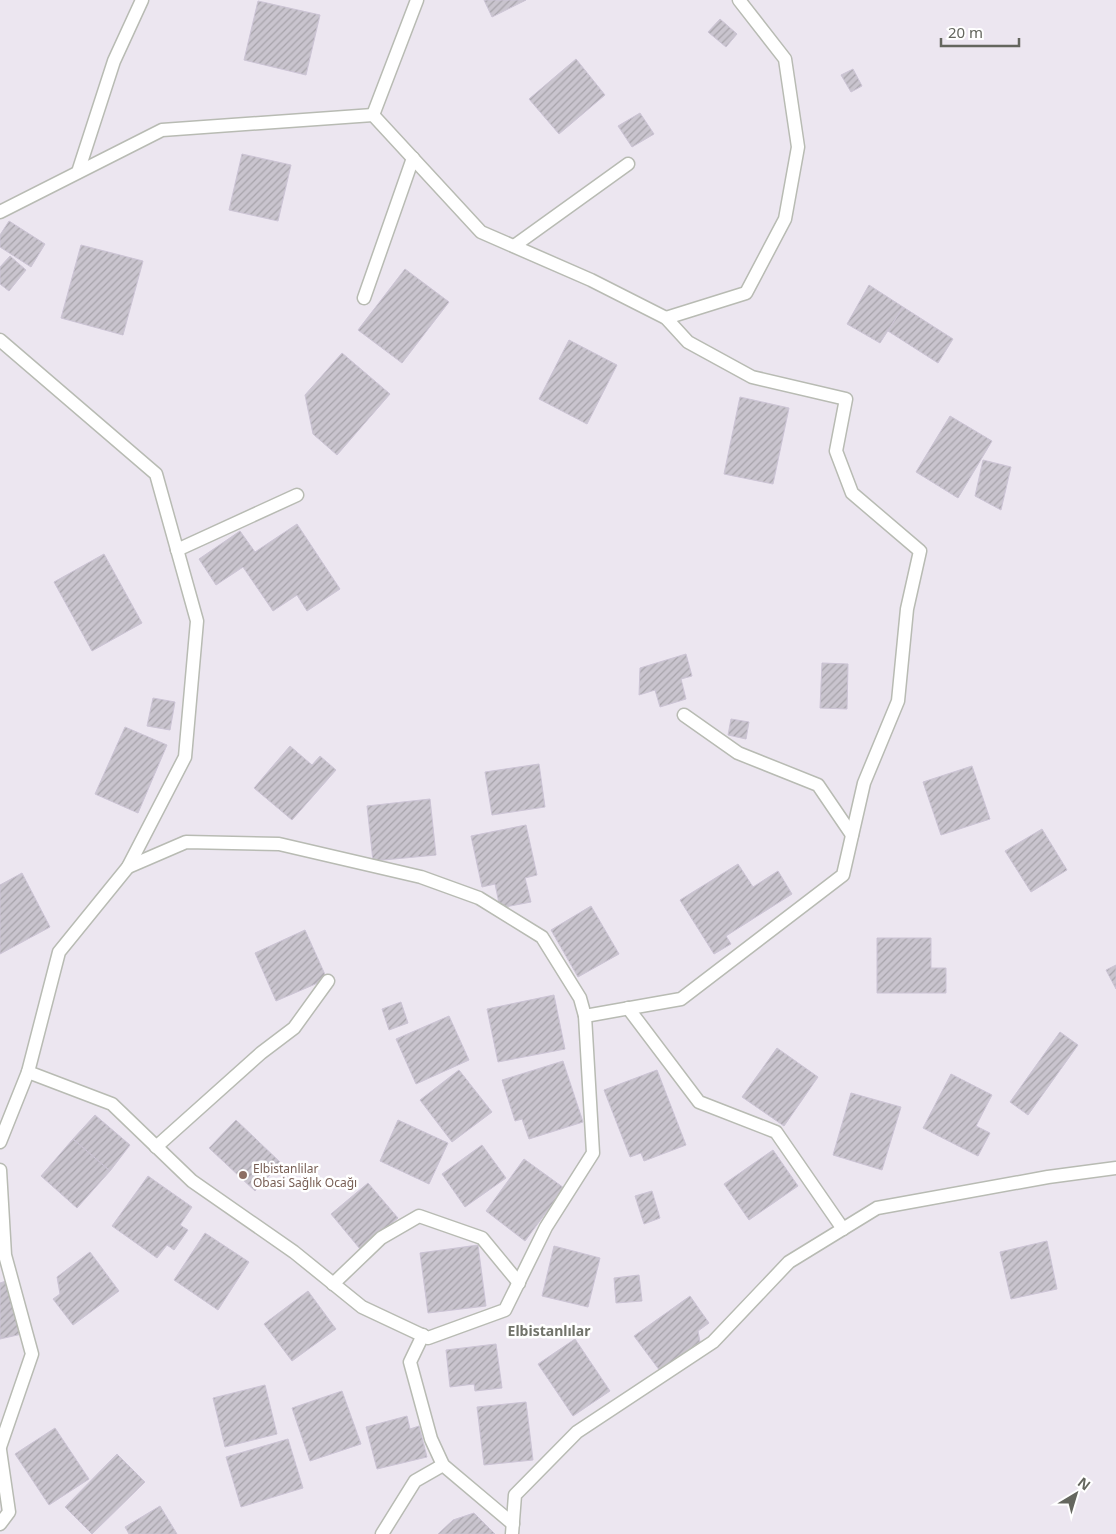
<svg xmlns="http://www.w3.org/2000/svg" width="1116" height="1534" viewBox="0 0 1116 1534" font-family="'Noto Sans',sans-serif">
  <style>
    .building { fill: url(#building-hatch); stroke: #ccc4d5 }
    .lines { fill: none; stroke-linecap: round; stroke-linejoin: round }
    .service-casing { stroke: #b8bbb3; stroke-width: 15 }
    .service { stroke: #fff; stroke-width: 12 }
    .education-dot { fill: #8d6e63; stroke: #fff; stroke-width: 2 }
    .labels { text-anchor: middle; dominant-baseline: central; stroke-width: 5; stroke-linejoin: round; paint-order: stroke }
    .education-label { font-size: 12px; fill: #785e54; stroke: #fff; text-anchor: start }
    .neighbourhood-label { font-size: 14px; font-weight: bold; fill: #71736a; stroke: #fff }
  </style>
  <defs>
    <pattern id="building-hatch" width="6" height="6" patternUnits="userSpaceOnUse" patternTransform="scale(1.25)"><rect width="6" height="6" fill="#c9c4ce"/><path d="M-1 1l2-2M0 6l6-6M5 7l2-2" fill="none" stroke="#a7a3aa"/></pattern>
  </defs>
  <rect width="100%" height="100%" fill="#ece6f0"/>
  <g class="building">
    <path d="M484,0H526L492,17Z"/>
    <path d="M258,1L320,15L306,75L244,60Z"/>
    <path d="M720,19L737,34L726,47L708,32Z"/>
    <path d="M576,59L605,95L559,134L529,99Z"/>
    <path d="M853,69L862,86L851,92L841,75Z"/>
    <path d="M640,113L654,134L632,147L618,126Z"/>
    <path d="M242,154L291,165L278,221L229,210Z"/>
    <path d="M9,221L45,244L31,267L0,247V235Z"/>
    <path d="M81,245L143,261L123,335L61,318Z"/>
    <path d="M10,256L26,270L9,291L0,284V267Z"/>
    <path d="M405,269L449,302L402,363L358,330Z"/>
    <path d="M869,285L903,307L880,343L847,324Z"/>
    <path d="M903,307L953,339L938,363L888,331Z"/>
    <path d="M569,340L617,365L587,424L539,399Z"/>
    <path d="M342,353L390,394L337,455L313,434L305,395Z"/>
    <path d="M740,397L789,408L773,484L724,474Z"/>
    <path d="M950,416L992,441L958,498L916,472Z"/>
    <path d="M983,460L1011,467L1001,510L975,496Z"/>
    <path d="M297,524L340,589L307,611L297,595L273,611L243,567L216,585L199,559L240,531L255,552Z"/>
    <path d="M104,554L142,623L92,651L54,582Z"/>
    <path d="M686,654L692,676L681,679L686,699L660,707L655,690L639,695L640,668Z"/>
    <path d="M822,663L848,664L847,709L820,708Z"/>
    <path d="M153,698L175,702L170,730L147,726Z"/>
    <path d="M731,719L749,722L746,739L728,735Z"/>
    <path d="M125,727L167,745L138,813L95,794Z"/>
    <path d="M290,746L312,765L320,756L336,770L292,820L254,788Z"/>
    <path d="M539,764L545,807L492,815L485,772Z"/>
    <path d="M972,766L990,819L941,835L923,782Z"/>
    <path d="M430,799L436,855L373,861L367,806Z"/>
    <path d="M526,825L537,875L525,878L531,902L500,908L495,884L482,887L471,836Z"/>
    <path d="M1042,829L1067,870L1031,892L1005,851Z"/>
    <path d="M738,864L753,887L778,871L792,894L726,936L731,944L714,954L680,900Z"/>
    <path d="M22,873L50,927L0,954V885Z"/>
    <path d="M591,906L619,954L578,977L551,930Z"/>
    <path d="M305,930L327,979L276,1001L255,953Z"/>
    <path d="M877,938H931V968H946V993H877Z"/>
    <path d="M1116,965V989L1106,970Z"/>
    <path d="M554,995L565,1049L498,1062L487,1009Z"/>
    <path d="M401,1002L408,1023L389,1030L382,1009Z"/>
    <path d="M449,1016L469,1060L416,1084L396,1039Z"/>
    <path d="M1060,1032L1078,1045L1028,1115L1010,1102Z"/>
    <path d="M777,1048L818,1077L784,1126L742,1097Z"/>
    <path d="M563,1061L583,1122L529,1139L522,1119L515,1121L502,1080Z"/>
    <path d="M459,1070L492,1112L452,1142L420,1100Z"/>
    <path d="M657,1070L686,1145L644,1161L641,1153L630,1157L604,1090Z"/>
    <path d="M951,1074L992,1095L976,1126L990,1133L978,1156L923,1128Z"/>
    <path d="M851,1093L901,1107L882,1170L833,1155Z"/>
    <path d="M95,1115L130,1145L110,1171L73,1139Z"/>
    <path d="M236,1120L281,1163L255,1191L209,1148Z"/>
    <path d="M398,1120L448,1143L429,1184L380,1161Z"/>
    <path d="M73,1139L110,1171L77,1208L41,1176Z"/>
    <path d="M482,1145L506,1178L465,1207L442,1174Z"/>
    <path d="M773,1150L798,1186L749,1220L724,1184Z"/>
    <path d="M524,1159L564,1188L525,1241L486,1211Z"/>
    <path d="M148,1176L192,1207L180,1225L188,1230L174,1250L167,1245L157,1258L112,1226Z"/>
    <path d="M368,1183L398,1218L360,1249L331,1214Z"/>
    <path d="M652,1191L660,1218L644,1224L635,1196Z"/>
    <path d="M205,1233L249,1262L218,1310L174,1280Z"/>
    <path d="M1047,1241L1057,1289L1011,1299L1000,1252Z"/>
    <path d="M478,1245L486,1306L428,1313L420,1253Z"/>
    <path d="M554,1246L600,1258L588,1307L542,1296Z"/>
    <path d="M90,1252L119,1291L73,1325L53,1299L60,1294L57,1277Z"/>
    <path d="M639,1275L642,1301L616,1303L614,1278Z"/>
    <path d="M9,1280L22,1334L0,1339V1283Z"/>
    <path d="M308,1291L336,1329L292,1361L264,1324Z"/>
    <path d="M690,1296L709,1323L698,1331L700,1342L660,1371L634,1336Z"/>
    <path d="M575,1339L610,1391L573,1416L538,1364Z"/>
    <path d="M496,1344L502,1388L475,1391L474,1384L450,1387L446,1350Z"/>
    <path d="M265,1385L277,1434L225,1447L213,1398Z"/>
    <path d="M342,1391L361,1444L310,1461L292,1408Z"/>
    <path d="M526,1402L533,1460L484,1465L477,1407Z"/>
    <path d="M407,1416L410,1429L419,1426L427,1457L377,1469L366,1427Z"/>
    <path d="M55,1428L89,1479L49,1505L15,1454Z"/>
    <path d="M288,1439L303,1488L241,1507L226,1457Z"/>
    <path d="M117,1454L145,1482L92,1534L65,1507Z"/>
    <path d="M160,1506L177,1534H129L125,1527Z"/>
    <path d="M474,1513L495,1534H438L453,1520Z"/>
  </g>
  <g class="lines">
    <defs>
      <g id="service">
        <path d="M373,115L417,0"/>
        <path d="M78,172L114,61L142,0"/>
        <path d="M0,212L162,130L373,115L481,232L591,280L666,318L688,342L752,377L846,399L836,451L852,493L920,551L907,609L898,701L864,783L843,875L681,999L585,1016"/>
        <path d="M514,246L628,164"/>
        <path d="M364,298L413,158"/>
        <path d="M666,318L746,293L785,219L798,147L785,59L739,0"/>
        <path d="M0,340L156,474L197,621L185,757L128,867L59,952L28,1072L0,1142"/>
        <path d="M177,550L297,495"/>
        <path d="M684,715L738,753L818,785L852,835"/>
        <path d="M628,1008L699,1102L776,1132L843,1229"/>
        <path d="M28,1072L112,1104L192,1181L294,1252L362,1307L428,1338L505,1310L546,1227L593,1153L585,1016L580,998L542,937L479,898L421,877L279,844L186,842L128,867"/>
        <path d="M156,1147L261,1053L294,1028L328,981"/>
        <path d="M0,1170L5,1255L32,1354L0,1447"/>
        <path d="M333,1284L381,1238L419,1216L482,1238L519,1283"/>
        <path d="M423,1335L410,1362L431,1439L443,1465L513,1524"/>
        <path d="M0,1450L9,1512L0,1524"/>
        <path d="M382,1534L415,1481L443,1465"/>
        <path d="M512,1534L515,1495L577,1432L713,1342L789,1262L877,1208L1048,1177L1116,1168"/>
      </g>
    </defs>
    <use href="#service" class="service-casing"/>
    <use href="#service" class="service"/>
  </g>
  <circle class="education-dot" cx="243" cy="1175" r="5"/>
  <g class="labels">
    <g class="education-label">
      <text x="253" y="1168">Elbistanlilar<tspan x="253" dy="14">Obasi Sağlık Ocağı</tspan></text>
    </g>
    <g class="neighbourhood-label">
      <text x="549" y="1330">Elbistanlılar</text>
    </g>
  </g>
  <g transform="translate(1076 1494) rotate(38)" stroke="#ffffff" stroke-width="4" paint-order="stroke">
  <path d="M0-4L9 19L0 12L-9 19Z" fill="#64665e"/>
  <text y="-8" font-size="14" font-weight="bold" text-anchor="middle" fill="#64665e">N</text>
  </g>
  <path d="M941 38v8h78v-8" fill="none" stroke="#64665e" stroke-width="2.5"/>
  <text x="948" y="38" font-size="15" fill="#64665e" stroke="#ffffff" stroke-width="4" paint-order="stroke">20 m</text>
</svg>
